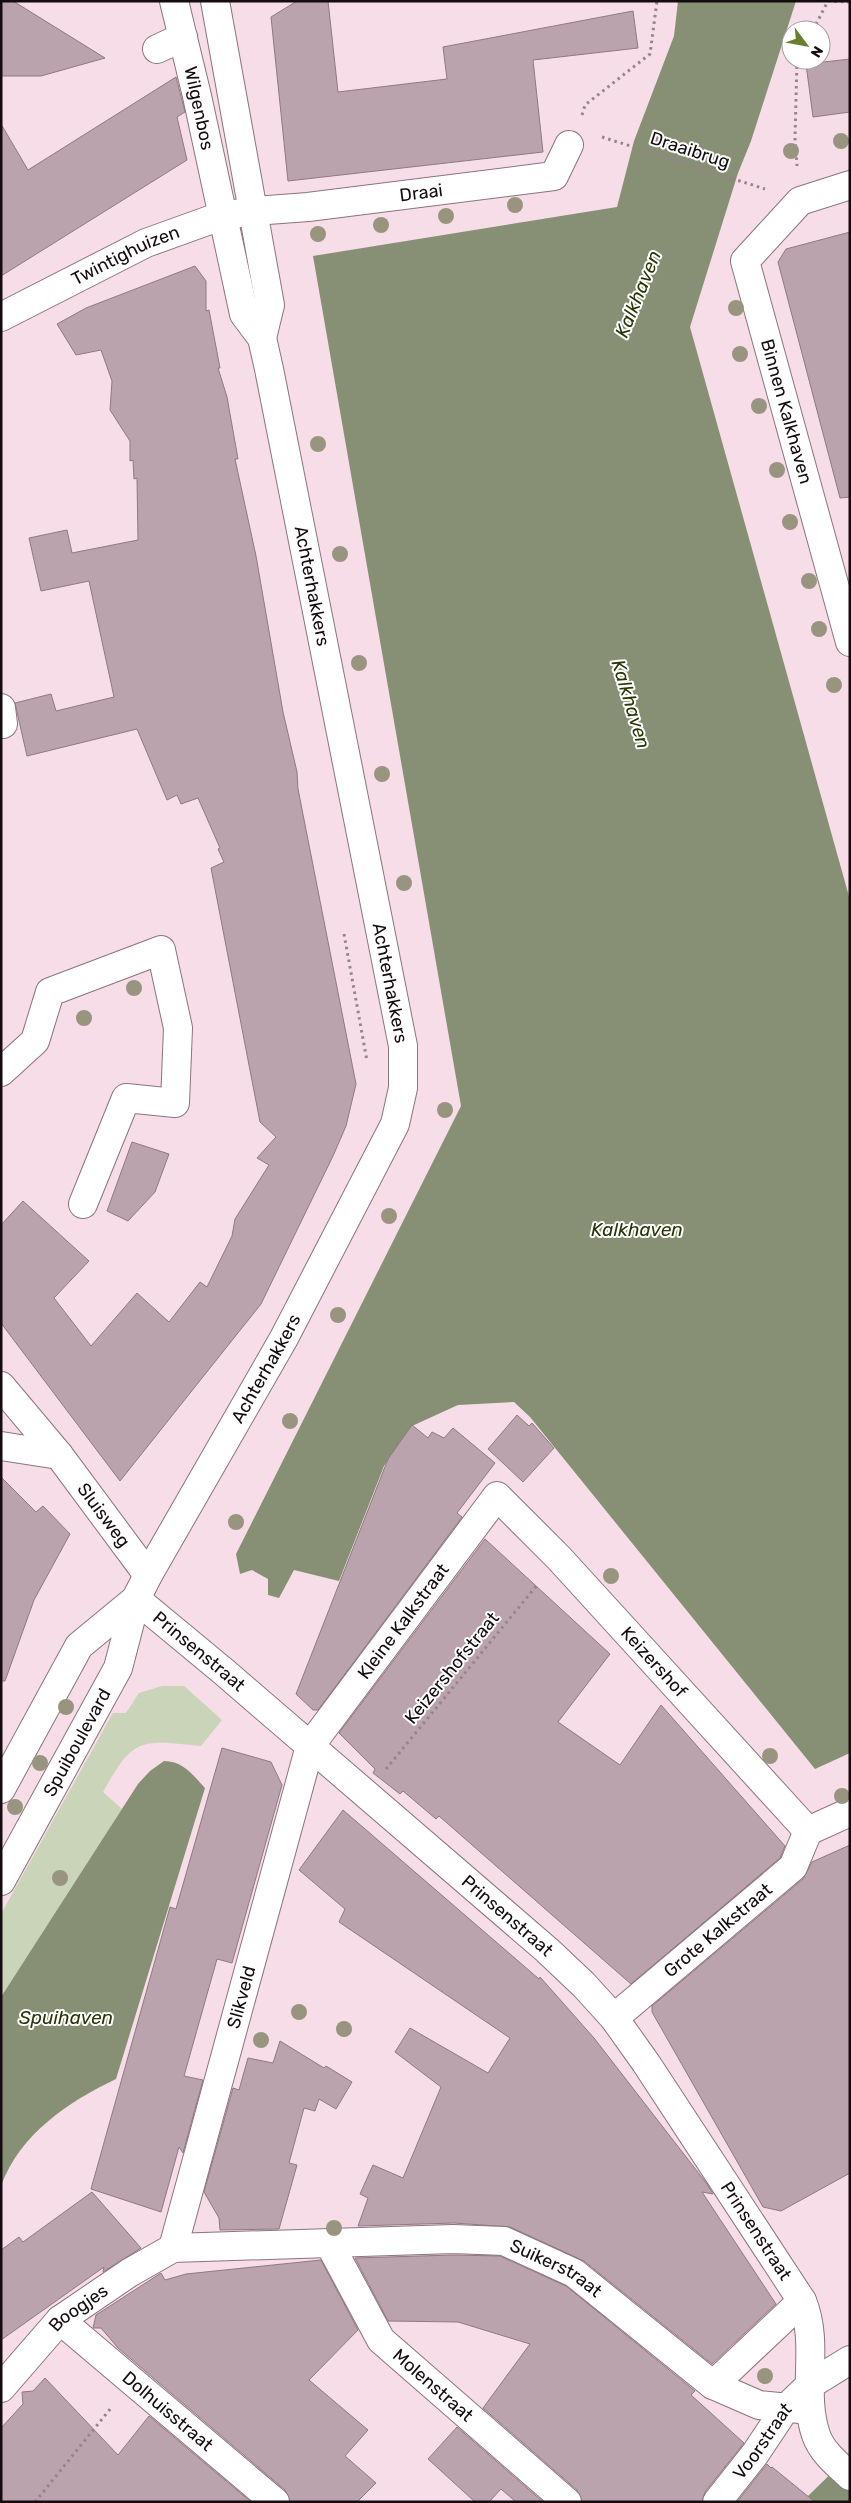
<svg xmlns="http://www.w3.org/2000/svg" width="851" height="2503" viewBox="0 0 851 2503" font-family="Rubik,sans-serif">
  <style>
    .green { fill: #cad4b8 }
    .water { fill: #879075 }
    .building { fill: #bba3ad; stroke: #907983 }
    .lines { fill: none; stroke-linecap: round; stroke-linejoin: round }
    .minor-casing { stroke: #8b747e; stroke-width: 30 }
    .path { stroke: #95848b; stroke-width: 3; stroke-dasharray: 2.5 4; stroke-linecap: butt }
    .minor { stroke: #fff; stroke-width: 28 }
    .tree { fill: #989480 }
    .labels { text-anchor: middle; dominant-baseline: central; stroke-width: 4; stroke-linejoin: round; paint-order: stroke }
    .street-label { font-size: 18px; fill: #140c0f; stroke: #fff }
    .water-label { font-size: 19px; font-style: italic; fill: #293504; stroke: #fff }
  </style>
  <rect width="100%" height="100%" fill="#f6dde7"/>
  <path class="green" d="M162,1686H184L222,1720L201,1746C140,1740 134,1736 103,1792L122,1809L1,1997V1914L113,1713H126L139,1693Z"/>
  <g class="water">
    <path d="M678,1H796L751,141L738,173L690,327L850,900V1753L815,1769L530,1417L514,1402L458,1405L412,1426L384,1466L339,1581L294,1570L279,1598L268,1595V1579L252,1570L240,1574L236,1554L461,1106L313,256L617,207L634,141L674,36Z"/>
    <path d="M164,1761C183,1761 193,1775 205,1788L116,2079C68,2102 20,2134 1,2186V1997L138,1784L150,1771Z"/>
    <path d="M850,2455V2502H803L808,2496Z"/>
  </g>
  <g class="building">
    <path d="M1,1H13L105,58L41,76H1Z"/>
    <path d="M297,1H328L338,92L447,79L443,47L633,11L638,48L533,60L543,152L288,181L271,17Z"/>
    <path d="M850,59V112L813,117L806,64Z"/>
    <path d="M176,77L185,112L177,117L187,160L1,276V124L28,170Z"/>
    <path d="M850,232V497L840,498L778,262L786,249Z"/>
    <path d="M195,266L206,281V311L209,310L220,368H218L227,397L238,459H235L256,556L283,712L297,772L298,789L356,1084L346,1126L333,1156L261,1304L120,1481L1,1323V1225L23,1201L89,1261L54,1298L91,1346L137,1293L169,1322L200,1282L207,1287L232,1236L235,1219L269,1165L257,1158L276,1137L260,1122L211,868L224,862L218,849L220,848L198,798L181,804L177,795L167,800L137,729L27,756L15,703L51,694L56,711L114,697L89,581L41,591L29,538L67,530L72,553L138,540L137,478L134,479L133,460L130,461V441L110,410L112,381L101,350L76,355L57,324L86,308Z"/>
    <path d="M132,1142L169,1154L155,1192L128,1221L107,1211Z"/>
    <path d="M517,1415L529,1426L532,1423L554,1448L523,1482L488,1449Z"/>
    <path d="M412,1425L428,1438L432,1432L444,1438L453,1428L495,1463L457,1513L462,1517L318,1710H313L296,1694L388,1459Z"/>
    <path d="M1,1477L36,1512L43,1506L70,1534L34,1600L5,1681H1Z"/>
    <path d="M485,1539L610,1654L558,1722L620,1765L661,1705L785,1846L780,1858L631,1984L439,1816L436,1819L403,1791L400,1794L373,1773L375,1769L339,1733Z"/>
    <path d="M222,1748L271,1762L282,1785L232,1963L217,1959L184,2076L203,2080L183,2153L179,2147L161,2212L91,2189L170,1907L176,1909Z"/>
    <path d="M343,1810L539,1979L540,1977L594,2038L707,2184L713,2194L702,2192L776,2304L712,2364L584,2261L510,2227L454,2223L358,2226L368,2198L360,2194L373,2165L403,2178L441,2087L395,2052L410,2028L488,2073L510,2038L339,1922L345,1909L299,1870Z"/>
    <path d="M850,1845V2173L781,2211L763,2207L652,2012V2006L803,1879L812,1862Z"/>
    <path d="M280,2041L324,2068L326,2066L352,2082L336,2109L319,2099L315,2111L304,2108L289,2163L297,2165L279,2229L220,2230L219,2218L204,2192L233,2088L239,2090L248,2058L273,2063Z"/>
    <path d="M92,2192L141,2248L103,2272L104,2267L1,2340V2250L19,2237L23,2242Z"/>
    <path d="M453,2255L500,2256L566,2286L695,2391L691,2395L744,2443L705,2492L702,2502H582L577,2490L483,2408L530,2344L458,2322L388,2321L355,2258Z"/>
    <path d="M321,2260L358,2330L309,2380L368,2430L345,2456L376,2483L357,2502H290L285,2490L118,2348L101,2328H93L96,2315L161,2273L165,2280L186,2274Z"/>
    <path d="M45,2378L118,2455L149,2416L251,2502H1V2428L23,2404L22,2392L33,2391Z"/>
    <path d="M457,2427L543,2502H516L501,2489L489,2502H475L428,2459Z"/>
    <path d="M767,2464L771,2468L772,2467L815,2502H737Z"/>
  </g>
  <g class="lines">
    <defs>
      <g id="minor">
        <path d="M215,1L270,305L262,338"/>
        <path d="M157,49L183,37"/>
        <path id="s1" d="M850,185L800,201L745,261L850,642"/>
        <path id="s2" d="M1,317L146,243L221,216L254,211L308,207L554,176L569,145"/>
        <path d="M1,708L3,724"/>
        <path d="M1,1072L35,1041L50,992L161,950L178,1028L175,1103L126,1098L83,1204"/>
        <path id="s3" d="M1,1386L59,1455L148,1575"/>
        <path d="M1,1446L59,1455"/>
        <path id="s4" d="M136,1599L223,1671L547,1950L584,1985L614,2018L646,2063L802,2301C820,2344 801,2391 816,2435C822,2452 837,2464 850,2476"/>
        <path d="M1,1789L79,1646L136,1599"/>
        <path d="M808,1831L850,1812"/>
        <path id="s5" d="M1,1881L118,1668L136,1599L148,1575L284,1338L395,1124L403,1088V1046L269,369L262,338L244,314L197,96L174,1"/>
        <path id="s6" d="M614,2018L793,1867L808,1831"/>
        <path id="s7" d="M329,2243L381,2340L567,2502"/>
        <path id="s8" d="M173,2248L310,1746L497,1496L559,1558L808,1831"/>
        <path id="s9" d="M60,2320L275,2502"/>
        <path d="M713,2385L802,2301"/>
        <path id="s10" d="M1,2388L60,2320L129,2273L173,2248L453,2239L504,2241L574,2273L713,2385L759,2405L810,2410"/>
        <path id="s11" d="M717,2502L755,2454L785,2409L811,2384L850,2360"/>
      </g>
    </defs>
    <use href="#minor" class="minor-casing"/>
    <g class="path">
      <path d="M813,30L828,1L850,2"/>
      <path d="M797,60L795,138L797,166"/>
      <path d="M582,115L585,105L650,54L657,1"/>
      <path d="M602,137L765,189"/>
      <path d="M344,934L367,1061"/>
      <path d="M386,1769L538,1584"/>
      <path d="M35,2502L111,2408"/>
    </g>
    <use href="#minor" class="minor"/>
  </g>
  <g class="tree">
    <circle cx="841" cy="141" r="8"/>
    <circle cx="791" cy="151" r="8"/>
    <circle cx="515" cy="205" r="8"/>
    <circle cx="446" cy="216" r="8"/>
    <circle cx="381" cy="225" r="8"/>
    <circle cx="318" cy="234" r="8"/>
    <circle cx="736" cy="308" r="8"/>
    <circle cx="740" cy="354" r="8"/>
    <circle cx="759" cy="406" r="8"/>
    <circle cx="318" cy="444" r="8"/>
    <circle cx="777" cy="470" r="8"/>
    <circle cx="790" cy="522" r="8"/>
    <circle cx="340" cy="554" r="8"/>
    <circle cx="809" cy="581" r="8"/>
    <circle cx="819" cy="629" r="8"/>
    <circle cx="359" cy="663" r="8"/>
    <circle cx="834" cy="685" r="8"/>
    <circle cx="382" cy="774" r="8"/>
    <circle cx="404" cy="883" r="8"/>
    <circle cx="134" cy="988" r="8"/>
    <circle cx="84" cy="1018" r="8"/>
    <circle cx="445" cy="1110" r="8"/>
    <circle cx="389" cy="1216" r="8"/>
    <circle cx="338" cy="1315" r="8"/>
    <circle cx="290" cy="1421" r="8"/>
    <circle cx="236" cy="1522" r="8"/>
    <circle cx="611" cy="1576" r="8"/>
    <circle cx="66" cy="1707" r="8"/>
    <circle cx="770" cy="1756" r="8"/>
    <circle cx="40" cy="1763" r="8"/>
    <circle cx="842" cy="1796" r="8"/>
    <circle cx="15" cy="1807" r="8"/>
    <circle cx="60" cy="1878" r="8"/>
    <circle cx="299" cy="2012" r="8"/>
    <circle cx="344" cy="2029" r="8"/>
    <circle cx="261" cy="2040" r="8"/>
    <circle cx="334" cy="2228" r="8"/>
    <circle cx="765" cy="2376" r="8"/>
  </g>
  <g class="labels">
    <g class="street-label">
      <text transform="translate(199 108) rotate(78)">Wilgenbos</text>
      <text transform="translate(690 150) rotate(18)">Draaibrug</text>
      <text stroke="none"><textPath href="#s2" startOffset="444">Draai</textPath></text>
      <text stroke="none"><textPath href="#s2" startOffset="139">Twintighuizen</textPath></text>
      <text stroke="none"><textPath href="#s1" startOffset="290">Binnen Kalkhaven</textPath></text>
      <text transform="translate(312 586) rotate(79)">Achterhakkers</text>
      <text transform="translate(390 983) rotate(79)">Achterhakkers</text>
      <text stroke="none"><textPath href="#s5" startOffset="579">Achterhakkers</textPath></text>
      <text stroke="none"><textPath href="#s3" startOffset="165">Sluisweg</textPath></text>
      <text stroke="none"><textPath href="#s8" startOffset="676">Kleine Kalkstraat</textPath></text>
      <text stroke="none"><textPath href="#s4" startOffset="82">Prinsenstraat</textPath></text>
      <text stroke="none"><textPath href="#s8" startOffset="1061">Keizershof</textPath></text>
      <text transform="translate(452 1668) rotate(-51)">Keizershofstraat</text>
      <text stroke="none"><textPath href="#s5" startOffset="158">Spuiboulevard</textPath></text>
      <text stroke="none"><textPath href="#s4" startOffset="488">Prinsenstraat</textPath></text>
      <text stroke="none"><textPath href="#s6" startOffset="136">Grote Kalkstraat</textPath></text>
      <text stroke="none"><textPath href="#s8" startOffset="260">Slikveld</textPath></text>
      <text stroke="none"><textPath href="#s4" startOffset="892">Prinsenstraat</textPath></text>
      <text stroke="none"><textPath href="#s10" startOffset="614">Suikerstraat</textPath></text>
      <text stroke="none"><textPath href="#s10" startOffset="112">Boogjes</textPath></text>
      <text stroke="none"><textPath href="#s7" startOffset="179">Molenstraat</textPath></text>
      <text stroke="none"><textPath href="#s9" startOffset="141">Dolhuisstraat</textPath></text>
      <text stroke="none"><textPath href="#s11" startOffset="76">Voorstraat</textPath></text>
    </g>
    <g class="water-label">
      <text transform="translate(638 294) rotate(-68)">Kalkhaven</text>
      <text transform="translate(631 704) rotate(73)">Kalkhaven</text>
      <text x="637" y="1229">Kalkhaven</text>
      <text x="66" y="2017">Spuihaven</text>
    </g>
  </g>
  <rect width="851" height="2503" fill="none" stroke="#140c0f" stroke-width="5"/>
  <g transform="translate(806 45) rotate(122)"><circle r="24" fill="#ffffff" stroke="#a19e9f"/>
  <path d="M0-4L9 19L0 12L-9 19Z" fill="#697e2f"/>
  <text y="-8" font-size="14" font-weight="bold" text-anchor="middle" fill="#140c0f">N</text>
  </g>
</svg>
